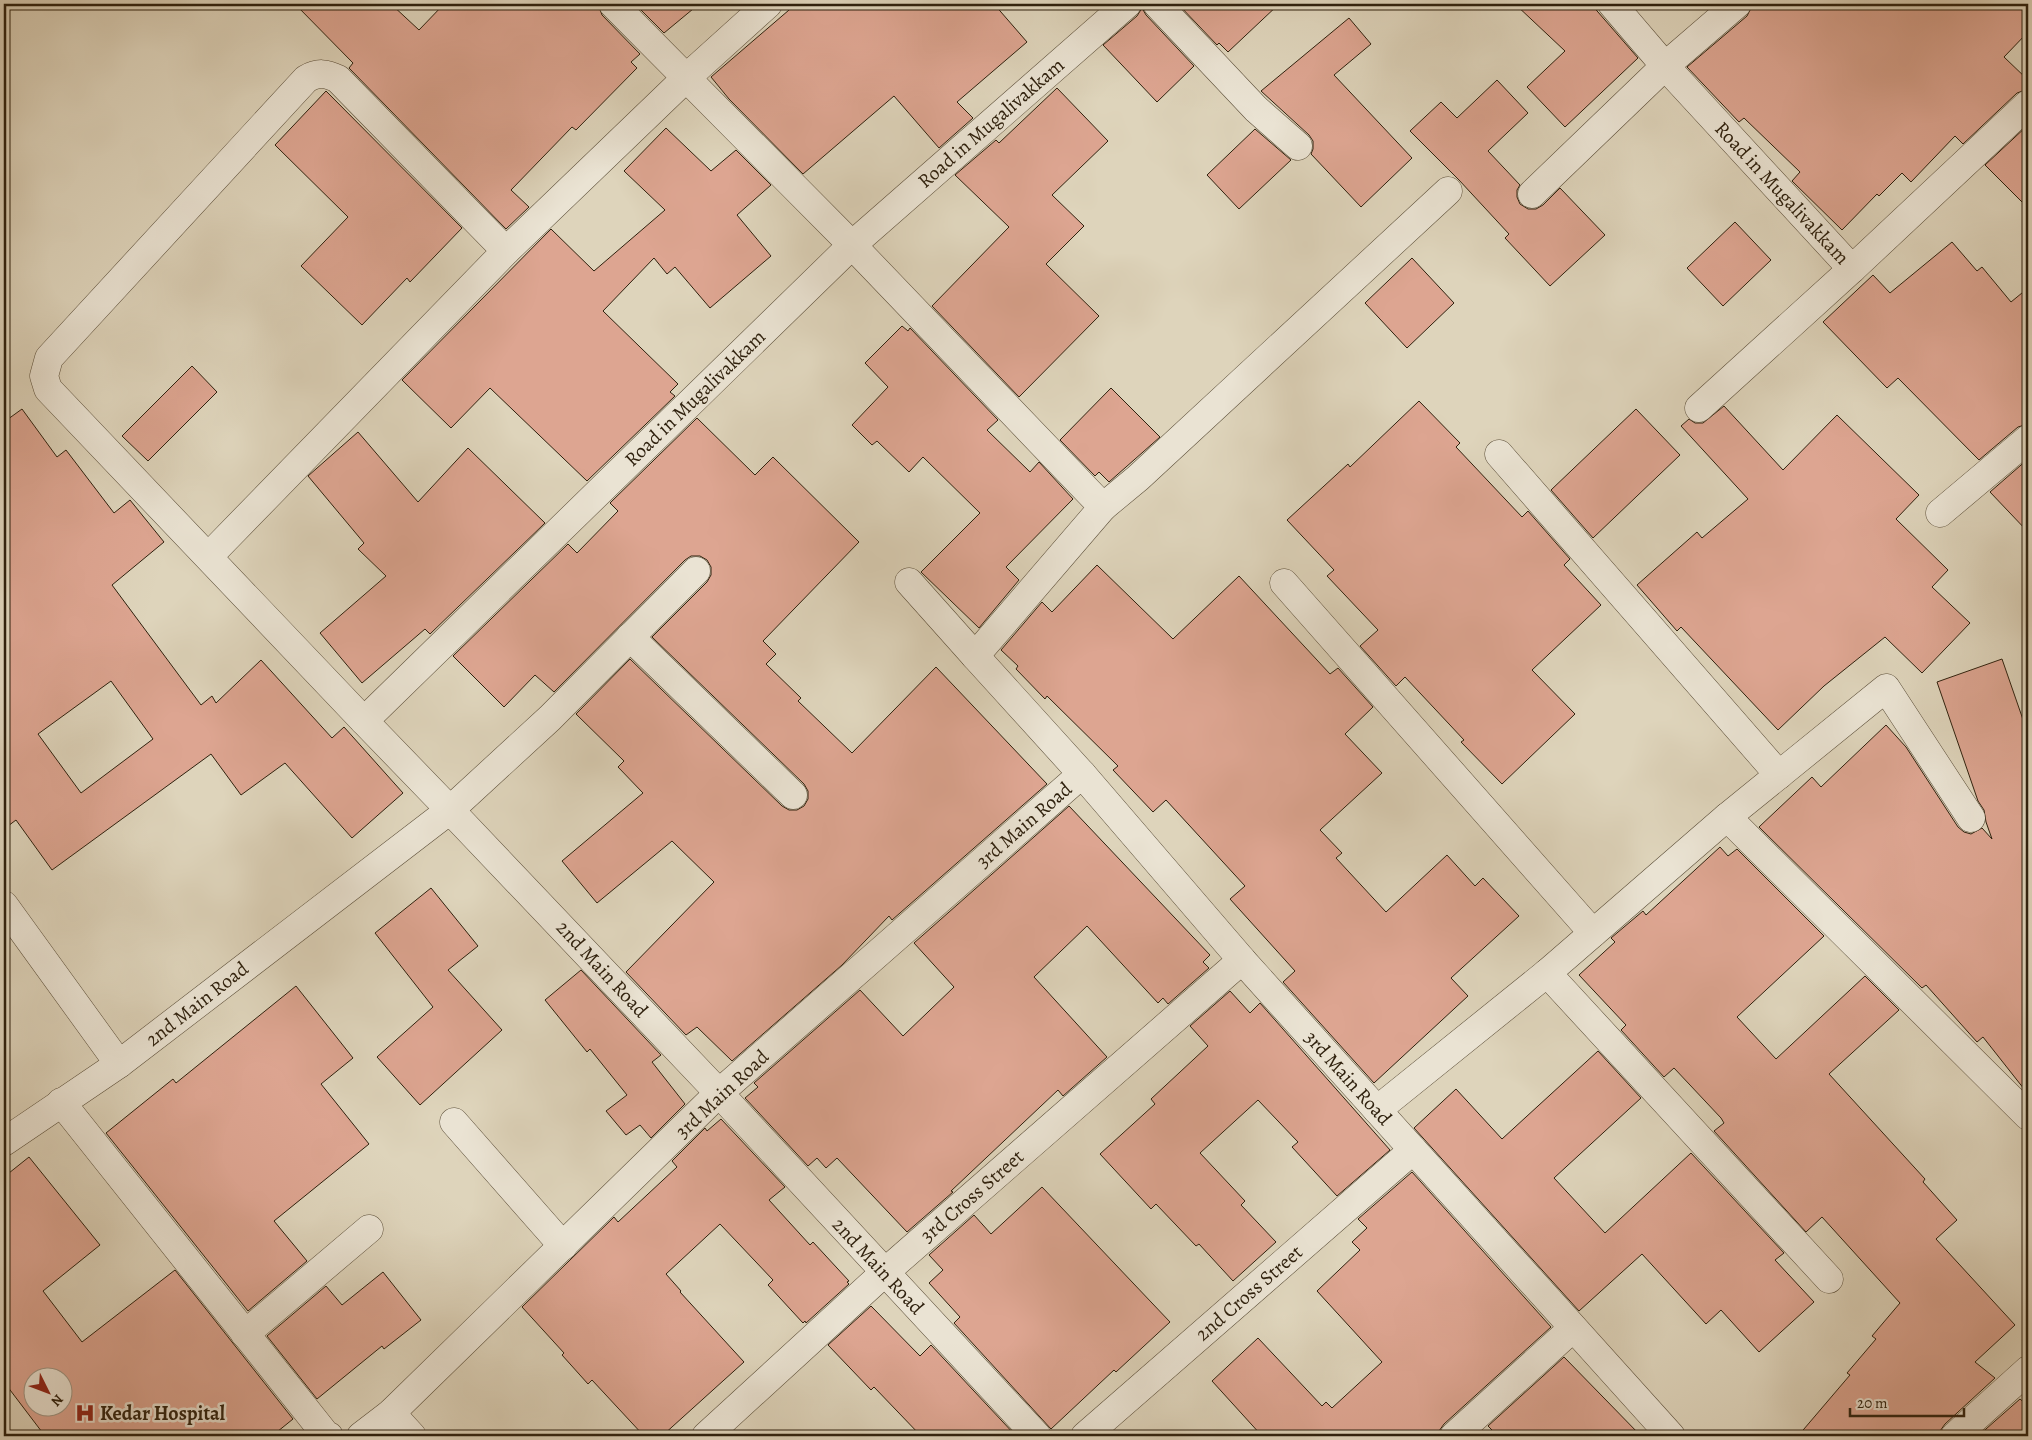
<svg xmlns="http://www.w3.org/2000/svg" width="2032" height="1440" viewBox="0 0 2032 1440" font-family="Alegreya,serif">
  <style>
    .building { fill: #dda591; stroke: #2f210e; fill-rule: evenodd }
    .lines { fill: none; stroke-linecap: round; stroke-linejoin: round }
    .minor-casing { stroke: #5b4e39; stroke-width: 29 }
    .minor { stroke: #eae3d3; stroke-width: 28 }
    .labels { text-anchor: middle; dominant-baseline: central; stroke-width: 5; stroke-linejoin: round; paint-order: stroke }
    .street-label { font-size: 20px; fill: #2f210e; stroke: #eae3d3 }
    .poi-label { font-size: 20px; font-weight: bold; fill: #2f210e; stroke: #eae3d3; text-anchor: start }
  </style>
  <rect width="100%" height="100%" fill="#ded4bb"/>
  <filter id="stains"><feTurbulence type="fractalNoise" baseFrequency=".004" numOctaves="4"/><feColorMatrix values="0 0 0 0 .2 0 0 0 0 .09 0 0 0 0 .02 0 0 0 .5 -.17"/></filter>
  <radialGradient id="worn" r=".72"><stop offset=".6" stop-color="#630" stop-opacity="0"/><stop offset="1" stop-color="#630" stop-opacity=".3"/></radialGradient>
  <g class="building">
    <path d="M295,4H391L419,30L444,4H598L602,15L640,54L631,62L637,68L576,130L572,127L511,190L529,207L506,229L349,68L353,63Z"/>
    <path d="M635,4H699L664,33Z"/>
    <path d="M796,4H994L1027,42L957,102L973,118L939,148L894,96L803,174L729,99L711,77Z"/>
    <path d="M1178,4H1279L1228,52L1219,43L1217,45Z"/>
    <path d="M1515,4H1591L1638,58L1565,127L1527,87L1565,51Z"/>
    <path d="M1753,4H2028V32L2004,57L2028,80V89L2017,93L1963,144L1955,136L1911,182L1902,173L1879,196L1877,194L1842,230L1792,181L1800,172L1744,118L1739,122L1687,67L1747,16Z"/>
    <path d="M1142,8L1146,15L1194,66L1157,102L1103,45L1137,16Z"/>
    <path d="M1349,18L1371,44L1334,75L1412,158L1361,207L1311,154L1313,149V141L1309,135L1261,91Z"/>
    <path d="M1497,80L1528,113L1488,151L1520,185L1517,190V197L1520,204L1528,209H1536L1543,205L1560,188L1605,235L1550,286L1505,238L1509,234L1459,180L1410,131L1441,102L1457,118Z"/>
    <path d="M1057,88L1108,141L1052,195L1084,226L1046,264L1099,316L1019,397L932,306L1009,227L955,175L996,140L999,143Z"/>
    <path d="M326,91L462,228L410,282L407,278L362,325L301,266L348,217L275,145Z"/>
    <path d="M2028,125V208L1985,165Z"/>
    <path d="M666,128L711,171L736,150L771,185L737,215L771,256L710,308L675,267L667,274L654,258L603,311L678,384L670,392L675,396L587,481L490,388L451,428L402,380L551,229L594,271L665,210L624,171Z"/>
    <path d="M1255,129L1291,160L1239,209L1207,175Z"/>
    <path d="M1735,222L1771,260L1723,306L1687,268Z"/>
    <path d="M1952,242L1977,271L1982,267L2011,302L2028,288V424L2018,427L1979,460L1898,378L1887,388L1823,322L1873,275L1890,293Z"/>
    <path d="M1412,258L1454,303L1407,348L1365,303Z"/>
    <path d="M902,326L908,331L910,328L998,420L987,430L1030,472L1039,462L1073,499L1006,567L1019,580L979,628L921,572L980,513L923,457L909,472L877,441L872,445L852,425L888,387L865,363Z"/>
    <path d="M192,366L217,392L148,461L122,436Z"/>
    <path d="M1111,388L1160,437L1109,482L1099,472L1095,476L1060,440Z"/>
    <path d="M1419,401L1460,443L1456,447L1522,517L1528,511L1570,559L1564,565L1601,605L1532,670L1575,714L1502,784L1461,742L1464,740L1405,677L1396,686L1360,646L1378,630L1327,576L1334,570L1287,520L1348,464L1350,467Z"/>
    <path d="M1724,406L1783,470L1837,415L1919,495L1896,519L1948,570L1932,587L1970,623L1922,673L1885,637L1824,686L1778,730L1681,627L1677,631L1637,585L1697,532L1702,538L1748,499L1681,426L1689,419L1695,423H1703Z"/>
    <path d="M22,409L57,457L66,450L114,513L130,500L164,542L112,585L201,705L212,696L216,703L261,660L332,738L344,727L403,793L352,838L285,763L241,795L211,754L52,870L16,820L4,829V422ZM111,681L153,739L81,793L38,734Z"/>
    <path d="M1636,409L1680,455L1593,538L1551,490Z"/>
    <path d="M697,418L755,475L773,457L859,542L763,641L776,654L766,664L801,698L798,701L852,753L936,667L1047,784L892,920L889,916L842,965L732,1061L697,1027L686,1035L626,972L714,882L672,841L597,903L562,861L643,793L618,767L624,761L576,714L630,659L782,806L789,810H797L804,806L808,799V791L804,784L652,637L707,582L711,575V567L707,560L700,556H691L685,560L554,692L535,675L504,707L453,656L568,544L577,553L618,511L610,503Z"/>
    <path d="M358,432L418,502L468,448L545,523L430,634L425,629L362,683L320,633L386,576L358,549L364,543L308,476Z"/>
    <path d="M2028,459V532L1990,492Z"/>
    <path d="M1097,565L1173,639L1239,576L1330,674L1338,668L1373,707L1345,734L1382,773L1320,830L1342,853L1336,858L1386,912L1447,855L1475,886L1483,878L1519,916L1451,978L1468,996L1374,1083L1283,982L1295,971L1230,899L1245,886L1166,800L1153,812L1113,770L1118,766L1047,696L1045,699L1016,669L1018,666L1001,650L1042,602L1052,612Z"/>
    <path d="M2002,659L2028,734V1094L1983,1037L1977,1042L1926,985L1922,988L1759,827L1812,777L1821,787L1886,725L1906,747L1958,827L1964,832L1971,834L1982,828L1992,839L1986,822L1984,810L1978,801L1937,682Z"/>
    <path d="M1069,806L1210,955L1203,962L1209,968L1168,1004L1163,998L1158,1003L1087,926L1034,977L1107,1057L1063,1096L1058,1090L951,1191L953,1192L907,1232L837,1158L826,1168L817,1158L808,1166L745,1098L758,1087L754,1083L860,990L903,1036L954,987L914,943Z"/>
    <path d="M1720,847L1728,856L1737,849L1824,936L1737,1017L1776,1059L1865,976L1899,1010L1829,1074L1925,1179L1923,1182L1957,1220L1936,1239L2015,1325L1975,1362L1995,1378L1945,1424L1940,1431V1436H1798L1850,1375L1847,1373L1876,1339L1872,1336L1900,1303L1822,1217L1806,1232L1714,1131L1724,1123L1721,1118L1674,1068L1664,1077L1621,1030L1626,1025L1579,975L1615,942L1611,938L1643,911L1646,915Z"/>
    <path d="M431,888L478,946L448,970L502,1030L420,1105L377,1057L433,1007L375,933Z"/>
    <path d="M581,970L661,1055L652,1062L685,1104L651,1138L640,1125L626,1135L606,1111L627,1095L590,1049L587,1052L545,1000Z"/>
    <path d="M296,986L353,1058L321,1084L369,1144L274,1221L307,1261L248,1311L106,1133L173,1079L176,1083Z"/>
    <path d="M1230,991L1250,1013L1260,1003L1390,1150L1337,1196L1292,1147L1298,1142L1258,1100L1200,1153L1245,1201L1241,1205L1276,1242L1233,1281L1199,1244L1196,1246L1156,1204L1151,1209L1100,1154L1155,1104L1151,1099L1208,1046L1190,1026Z"/>
    <path d="M1598,1051L1641,1098L1554,1178L1605,1233L1691,1153L1784,1253L1775,1260L1814,1302L1759,1352L1721,1310L1706,1324L1642,1254L1579,1311L1414,1128L1456,1089L1502,1139Z"/>
    <path d="M721,1119L785,1187L769,1200L810,1245L813,1242L849,1281L847,1282L849,1284L806,1323L805,1321L803,1323L768,1285L773,1280L720,1224L666,1274L681,1291L680,1292L744,1362L662,1436H644L592,1380L588,1384L562,1355L564,1353L522,1307L614,1217L618,1222L677,1167L672,1161L705,1128L707,1131Z"/>
    <path d="M29,1157L100,1245L43,1291L82,1342L175,1270L293,1419L272,1436H45L4,1382V1177ZM32,1378H62V1408H32Z"/>
    <path d="M1412,1172L1551,1327L1444,1424L1439,1431V1436H1262L1212,1381L1258,1338L1322,1406L1326,1402L1332,1408L1382,1362L1317,1291L1360,1250L1352,1242L1367,1228L1358,1219Z"/>
    <path d="M1042,1187L1170,1322L1116,1372L1114,1370L1051,1429L954,1323L960,1317L929,1283L943,1270L929,1255L974,1215L991,1234Z"/>
    <path d="M383,1272L421,1320L384,1349L382,1346L317,1399L267,1336L326,1286L342,1305Z"/>
    <path d="M871,1306L920,1356L931,1345L1016,1436H921L874,1387L871,1390L828,1345Z"/>
    <path d="M1564,1357L1641,1436H1498L1488,1426Z"/>
    <path d="M2020,1399L2028,1406V1436H1978Z"/>
  </g>
  <g class="lines">
    <defs>
      <g id="minor">
        <path d="M613,4L852,245L1103,507L975,656L1082,774"/>
        <path d="M1157,4L1256,109L1298,146"/>
        <path d="M1612,4L1665,66L1852,269L2028,104"/>
        <path d="M1532,194L1665,66L1737,4"/>
        <path d="M506,251L685,79L768,4"/>
        <path d="M1699,408L1852,269"/>
        <path d="M1499,454L1779,775"/>
        <path d="M1103,507L1138,478L1448,191"/>
        <path d="M1940,513L2028,439"/>
        <path d="M208,557L506,251L338,79C326,73 318,72 306,79L49,358L44,376L48,389L364,721"/>
        <path d="M696,571L550,718L450,810L364,721L852,245L1127,4"/>
        <path d="M909,582L975,656"/>
        <path d="M1284,583L1593,933"/>
        <path d="M630,637L793,795"/>
        <path d="M1727,817L1886,688L1971,818"/>
        <path d="M4,905L119,1064L4,1142"/>
        <path d="M1547,973L1829,1279"/>
        <path d="M119,1064L450,810L719,1093L1037,1436"/>
        <path d="M61,1102L326,1435L329,1436"/>
        <path d="M1377,1110L1547,973L1727,817L2028,1116"/>
        <path d="M454,1122L563,1246"/>
        <path d="M245,1334L369,1229"/>
        <path d="M391,1413L412,1436"/>
        <path d="M361,1436L391,1413L719,1093L1082,774L1242,960L1671,1436"/>
        <path d="M706,1436L884,1273L1242,960"/>
        <path d="M1085,1436L1413,1150"/>
        <path d="M1454,1436L1573,1328"/>
        <path d="M1955,1436L2028,1370"/>
      </g>
    </defs>
    <use href="#minor" class="minor-casing"/>
    <use href="#minor" class="minor"/>
  </g>
  <defs>
    <symbol id="hospital-bare" viewBox="-9 -9 18 18"><path d="M-5-5h3v3.5h4V-5h3V5h-3V1.5h-4V5h-3Z" fill="#8f2418" stroke="#eae3d3" stroke-width="2.5" paint-order="stroke"/></symbol>
  </defs>
  <g fill-rule="evenodd">
    <use href="#hospital-bare" x="71" y="1399" width="28" height="28"/>
  </g>
  <g class="labels">
    <g class="street-label">
      <text transform="translate(991 123) rotate(-41)">Road in Mugalivakkam</text>
      <text transform="translate(1782 193) rotate(47)">Road in Mugalivakkam</text>
      <text transform="translate(695 398) rotate(-44)">Road in Mugalivakkam</text>
      <text transform="translate(1024 825) rotate(-41)">3rd Main Road</text>
      <text transform="translate(602 969) rotate(47)">2nd Main Road</text>
      <text transform="translate(197 1004) rotate(-38)">2nd Main Road</text>
      <text transform="translate(1348 1078) rotate(48)">3rd Main Road</text>
      <text transform="translate(722 1094) rotate(-43)">3rd Main Road</text>
      <text transform="translate(972 1196) rotate(-41)">3rd Cross Street</text>
      <text transform="translate(878 1266) rotate(47)">2nd Main Road</text>
      <text transform="translate(1249 1293) rotate(-41)">2nd Cross Street</text>
    </g>
    <g class="poi-label">
      <text x="100" y="1413">Kedar Hospital</text>
    </g>
  </g>
  <rect width="2032" height="1440" fill="none" stroke="#ded4bb" stroke-width="20"/>
  <rect x="5" y="5" width="2022" height="1430" fill="none" stroke="#2f210e" stroke-width="2.5"/>
  <rect x="10" y="10" width="2012" height="1420" fill="none" stroke="#2f210e"/>
  <g transform="translate(48 1392) rotate(132)"><circle r="24" fill="#eae3d3" stroke="#9f9584"/>
  <path d="M0-4L9 19L0 12L-9 19Z" fill="#8f2418"/>
  <text y="-8" font-size="14" font-weight="bold" text-anchor="middle" fill="#2f210e">N</text>
  </g>
  <path d="M1850 1408v8h114v-8" fill="none" stroke="#2f210e" stroke-width="2.5"/>
  <text x="1857" y="1408" font-size="15" fill="#2f210e" stroke="#eae3d3" stroke-width="4" paint-order="stroke">20 m</text>
  <rect width="100%" height="100%" filter="url(#stains)"/>
  <rect width="100%" height="100%" fill="url(#worn)"/>
</svg>
